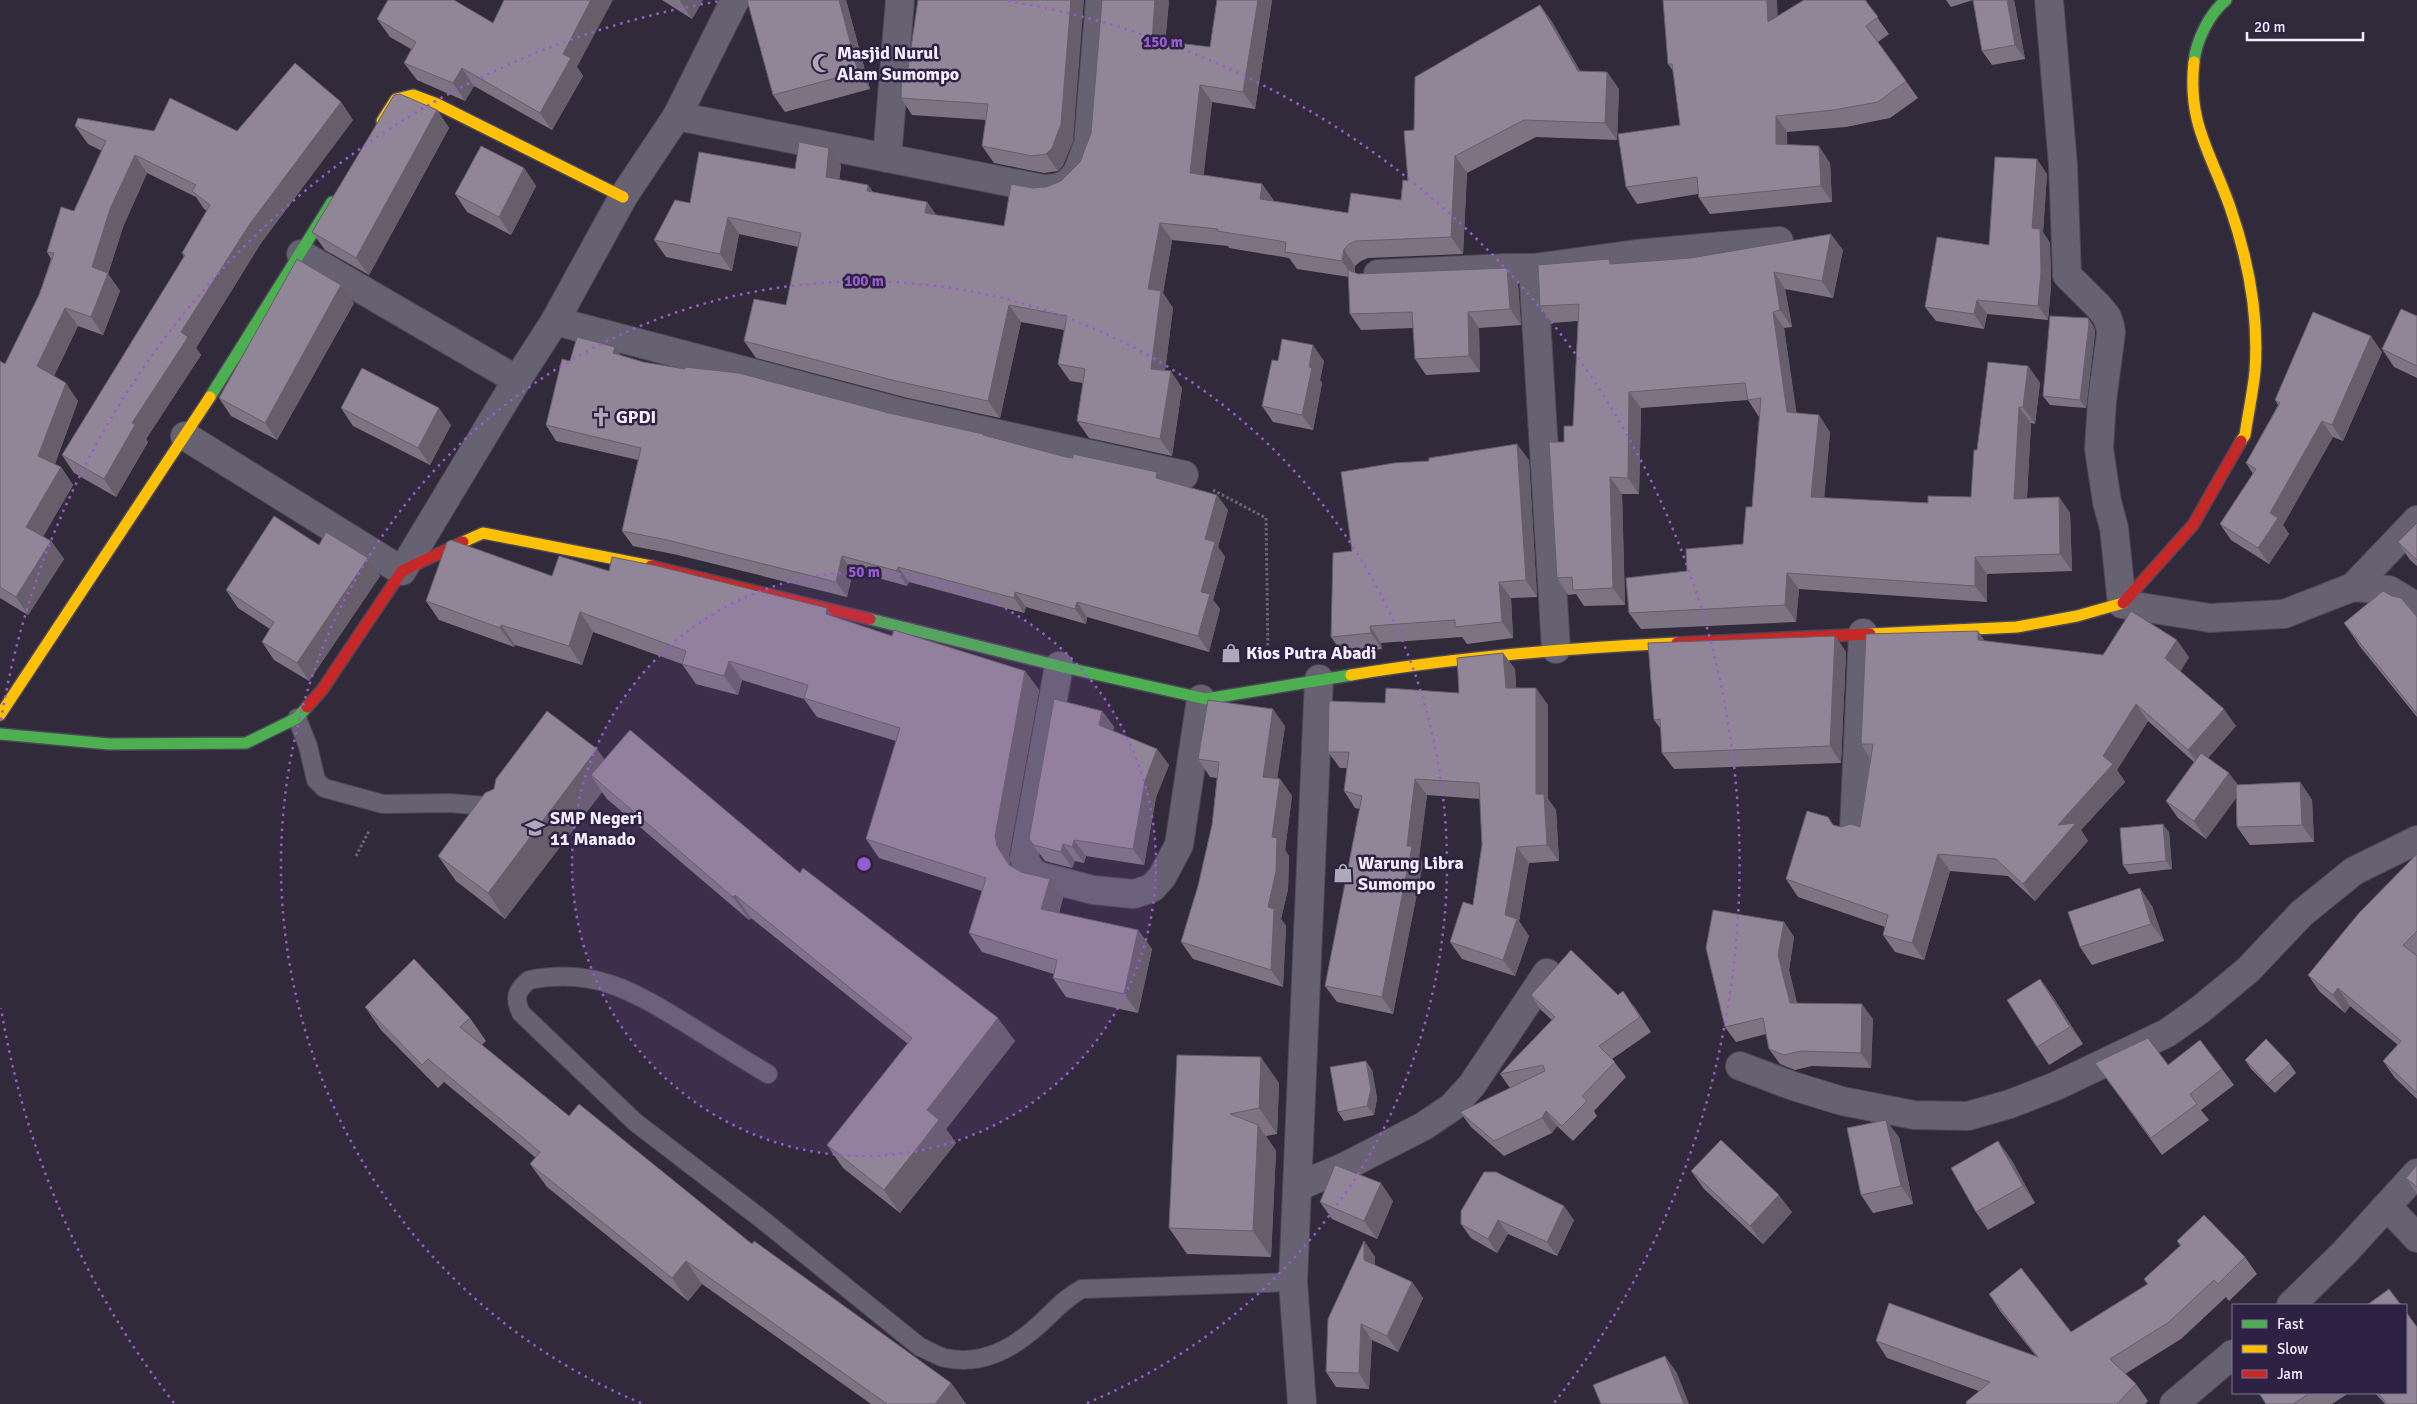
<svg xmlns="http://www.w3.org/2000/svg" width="2417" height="1404" viewBox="0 0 2417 1404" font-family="Signika,sans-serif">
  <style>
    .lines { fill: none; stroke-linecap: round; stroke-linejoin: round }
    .lane-casing { stroke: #4c4756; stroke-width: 20 }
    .street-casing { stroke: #4c4756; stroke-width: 30 }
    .fast-casing { stroke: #4c4756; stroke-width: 14 }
    .slow-casing { stroke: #4c4756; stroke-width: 14 }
    .jam-casing { stroke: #4c4756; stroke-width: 14 }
    .path { stroke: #6b6773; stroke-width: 3; stroke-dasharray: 2.5 2.5; stroke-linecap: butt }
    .lane { stroke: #666271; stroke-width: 18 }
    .street { stroke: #666271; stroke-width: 28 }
    .fast { stroke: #4caf50; stroke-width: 11 }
    .slow { stroke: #ffc107; stroke-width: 11 }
    .jam { stroke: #c62828; stroke-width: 11 }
    .wall { fill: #7d7383 }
    .shaded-wall { fill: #665e6a }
    .building { fill: #918698; stroke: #665e6a }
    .ring { fill: none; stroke: #995cce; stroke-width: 2.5; stroke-dasharray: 2.5 5 }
    .labels { text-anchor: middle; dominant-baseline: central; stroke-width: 5; stroke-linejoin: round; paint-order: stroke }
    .poi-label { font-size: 18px; font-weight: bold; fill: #f2eefc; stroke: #2d2243; text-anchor: start }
    .centre { fill: #995cce; stroke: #2d2243; stroke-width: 2.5 }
    .ring-label { font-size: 15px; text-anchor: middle; font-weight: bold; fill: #995cce; stroke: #2d2243; stroke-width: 5; stroke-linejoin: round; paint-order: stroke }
  </style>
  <rect width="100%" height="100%" fill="#302a3b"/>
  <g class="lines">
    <defs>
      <g id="lane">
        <path d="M297,718L308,746L316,780L324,788L383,804L449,803L499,807"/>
        <path d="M768,1074C741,1058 714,1041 687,1024C633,991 594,967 529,980C516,991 514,998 521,1013L635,1122L759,1217L920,1347C928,1350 937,1356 945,1358C983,1366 1014,1348 1041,1323C1055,1310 1066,1297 1082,1289L1293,1282"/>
      </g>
      <g id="street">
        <path d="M2049,0L2063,165L2067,275L2099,307L2107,317L2110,326L2111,333L2102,401L2099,449L2107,502L2114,528L2122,604L2210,618L2284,614L2353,587L2389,590L2417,607"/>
        <path d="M677,116L1043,189L1057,188L1067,184L1077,173L1088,144L1100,0"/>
        <path d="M887,158L900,0"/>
        <path d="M301,254L517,380"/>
        <path d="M1378,274L1507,268H1533"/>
        <path d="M555,321L904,413L1184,475"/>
        <path d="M185,436L402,571L517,380L555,321L623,197L677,116L735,0"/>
        <path d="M2353,587L2417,520"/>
        <path d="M1556,649L1533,268L1636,254L1779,241"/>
        <path d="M1059,666L1024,858L1031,871L1039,876L1093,890L1134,894L1152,888L1162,877L1179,845L1201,699"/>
        <path d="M1854,829L1863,633"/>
        <path d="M1740,1066L1793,1086L1842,1101L1914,1115L1968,1116L2010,1104L2056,1086L2167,1033L2201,1009L2248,970L2302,913L2354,871L2417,840"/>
        <path d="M1297,1187L1344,1167L1424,1126L1452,1107L1472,1085L1547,973"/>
        <path d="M2387,1206L2417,1238"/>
        <path d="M2291,1305L2344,1253L2417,1173"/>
        <path d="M1302,1404L1293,1282L1319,679"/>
        <path d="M2174,1404L2233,1354"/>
      </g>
      <g id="fast">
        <path d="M2194,62C2196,41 2209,14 2226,0"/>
        <path d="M210,397L332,202"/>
        <path d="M870,619L1059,666L1206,699L1351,675"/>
        <path d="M0,734L109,744L246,743L297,718L307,707"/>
      </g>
      <g id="slow">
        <path d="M2194,62C2187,123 2211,153 2230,207C2248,259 2259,316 2255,371C2253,392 2248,414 2245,435L2241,441"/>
        <path d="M382,121L396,99L413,95L437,104L623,197"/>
        <path d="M463,542L483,533L651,566"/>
        <path d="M1870,634L2017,627L2077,616L2123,603"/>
        <path d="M1351,675C1459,657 1567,648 1677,643"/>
        <path d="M0,715L210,397"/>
      </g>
      <g id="jam">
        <path d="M651,566L870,619"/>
        <path d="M2123,603L2193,525L2241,441"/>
        <path d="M1677,643L1870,634"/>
        <path d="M307,707L322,690L402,571L463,542"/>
      </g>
    </defs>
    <use href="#lane" class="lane-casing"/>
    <use href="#street" class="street-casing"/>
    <use href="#fast" class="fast-casing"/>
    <use href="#slow" class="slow-casing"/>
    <use href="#jam" class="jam-casing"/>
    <g class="path">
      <path d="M1213,490L1266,518L1268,654"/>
      <path d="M356,856L369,831"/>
    </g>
    <use href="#lane" class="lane"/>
    <use href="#street" class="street"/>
    <use href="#fast" class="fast"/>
    <use href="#slow" class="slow"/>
    <use href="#jam" class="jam"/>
  </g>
  <g class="wall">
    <path d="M662,0H703L692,19Z"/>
    <path d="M846,0L870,89L785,112L773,95Z"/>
    <path d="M1169,0L1165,42L1210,47L1217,0H1272L1255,109L1212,102L1203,175L1262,184L1274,201L1348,213L1401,200L1408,181L1414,130L1540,5L1552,22L1580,71L1607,72L1619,89L1617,140L1536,137L1467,173L1463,254L1368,258L1361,261L1355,266V272L1358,274L1507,268L1518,284L1521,325L1479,328L1480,372L1426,375L1415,359L1413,328L1361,330L1350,314L1349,277L1297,269L1289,258L1229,248L1228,246L1172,240L1163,293L1173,308L1165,371L1182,388L1172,456L1089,438L1077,421L1083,383L1070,381L1058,364L1064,330L1021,322L1000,418L908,398L756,358L744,341L786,305L798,247L739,234L732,271L666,257L654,240L690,203L795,169L841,165L839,180L868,185L873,192L927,202L936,215L1004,226L1032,188L1046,187L1061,181L1080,162L1091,133Z"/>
    <path d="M1804,0H1866L1869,6L1889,34L1878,42L1918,98L1890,118L1846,127L1787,132V145L1830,163L1832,202L1710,214L1699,198L1698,194L1637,204L1626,187L1680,125L1673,71L1668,64L1778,16Z"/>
    <path d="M1946,0H2014L2025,59L1992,65L1982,51L1973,0L1951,7Z"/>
    <path d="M377,19L577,67L583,76L552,130L474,86L465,101L417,80L404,63L411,49L390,37Z"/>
    <path d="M908,68L1073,141L1063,165L1058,171L1044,173L994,163L982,146L986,120L912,115L901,98Z"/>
    <path d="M341,102L353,120L261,243L196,348L201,355L146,439L148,442L116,497L74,473L62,455L184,257L182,253L207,211L204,209L196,197L147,173L123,227L108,274L120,291L103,335L78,326L54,376L78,401L55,464L61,467L73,485L43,536L51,541L64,559L28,615L0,598V361L5,364L39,295L51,259L47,252L74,211L102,151L88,144L75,126L154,131H237Z"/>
    <path d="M437,110L449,128L369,275L325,250L312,232Z"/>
    <path d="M524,168L536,186L511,235L467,212L455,194Z"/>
    <path d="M2047,174L2043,232L2050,243L2051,286L2048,320L1987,314L1984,329L1936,321L1925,307L1989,245Z"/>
    <path d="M1843,250L1833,298L1785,289L1792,327L1784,328L1796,413L1830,432L1824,498L1928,503L1971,497L1977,450L2028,366L2040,383L2035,424L2031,423L2027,498L2059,497L2070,513L2072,571L1987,574V602L1799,589L1796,622L1641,629L1629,613L1687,571L1743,544L1752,507L1759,417L1748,400L1641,408L1639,494H1622L1625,605L1584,606L1576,594L1568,595L1557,578L1564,442L1573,426L1578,321L1552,323L1540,306L1613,264Z"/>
    <path d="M354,303L277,440L231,416L219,398Z"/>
    <path d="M2417,316V378L2394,367L2382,349Z"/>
    <path d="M2088,318L2094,327L2095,333L2086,408L2050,405L2043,396Z"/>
    <path d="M2382,352L2343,441L2333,437L2283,525L2289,534L2269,564L2231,540L2220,524L2253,474L2246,463L2278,405L2275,400Z"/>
    <path d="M620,355L643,362L889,413L983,434L984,436L1066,457L1162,480L1228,510L1218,547L1225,557L1213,600L1220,609L1209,652L1087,617L1086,624L1026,607L1024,613L909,582L907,586L853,571L847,597L678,555L633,546L622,531L638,460L556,441L546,425L570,361Z"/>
    <path d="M1278,361H1324L1320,380L1322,383L1313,430L1273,422L1262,406Z"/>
    <path d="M341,408L451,425L430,465L353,426Z"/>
    <path d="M1529,460L1537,597L1511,598L1513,638L1467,644L1462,637L1381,643L1382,649L1342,653L1331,637L1352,551Z"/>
    <path d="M2417,523V566L2410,560L2398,542Z"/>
    <path d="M319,545L368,558L380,576L309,681L274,660L262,642L270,629L238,608L226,590Z"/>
    <path d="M609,571L827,608L832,616L892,636L1025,671L1039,690L1009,855L1010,865L1063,898L1059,913L1138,930L1152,949L1138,1013L1066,997L1053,978L1054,974L982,952L969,933L982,891L879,858L866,839L896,741L817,717L804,699L742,680L738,695L696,684L682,664L593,632L582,665L515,645L514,647L439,620L426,601L552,576Z"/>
    <path d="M2417,617V717L2361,648L2344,623Z"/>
    <path d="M1835,636L1846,652L1841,763L1674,769L1662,753L1661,729L1654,720Z"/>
    <path d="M1985,641L2103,655L2189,657L2180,671L2236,726L2208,758L2238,785L2300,782L2312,800L2314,842L2250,845L2237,827L2236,798L2206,839L2178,818L2166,801L2194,762L2148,721L2117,770L2125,782L2081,830L2088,841L2035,901L2008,876L1950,871L1924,960L1895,952L1883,935L1885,927L1798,897L1786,879L1833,825L1841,827H1860L1870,758L1861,744Z"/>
    <path d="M1503,653L1515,669L1516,688L1548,705V799L1556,810L1559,861L1529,863L1519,921L1529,936L1515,976L1462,959L1450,942L1473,905L1482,845L1480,799L1427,795L1419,857L1423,863L1393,1014L1337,1002L1325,986L1360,809L1355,808L1344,791L1347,768H1340L1328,752L1385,703L1459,693Z"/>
    <path d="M1102,711L1114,727L1113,731L1157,749L1169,765L1156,797L1144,865L1086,856L1084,863L1075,861L1072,868L1045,861L1029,839Z"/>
    <path d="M1285,726L1277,778L1280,779L1292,796L1285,850L1289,856L1288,889L1281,919L1286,926L1283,987L1193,959L1181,942L1198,886L1212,825L1217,778L1210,777L1198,759Z"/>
    <path d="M605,759L800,873L1015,1041L946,1129L956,1143L900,1213L843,1168L827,1145L908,1044L751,918L749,920L607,799L602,792L505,919L456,881L438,856Z"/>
    <path d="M2169,832L2172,869L2129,874L2123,865Z"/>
    <path d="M2417,854V1099L2395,1078L2383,1061L2398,1045L2350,1006L2345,1013L2320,992L2308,975Z"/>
    <path d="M2152,906L2164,941L2092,965L2080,947Z"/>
    <path d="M1784,922L1794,937L1789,970L1797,1003L1873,1019L1871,1068L1812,1066L1795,1070L1780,1064L1769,1049L1766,1034L1736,1042L1725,1027Z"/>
    <path d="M2040,979L2053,997L2083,1044L2049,1065L2037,1047Z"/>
    <path d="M1531,995H1618L1634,1006L1651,1032L1612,1059L1626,1077L1594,1111L1597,1116L1573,1141L1557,1126L1552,1133L1504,1156L1471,1127L1460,1112L1510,1088L1500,1074L1552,1020L1541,1010Z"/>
    <path d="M365,1007L470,1018L486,1041L482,1045L569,1116L951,1383L966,1404H871L702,1284L688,1301L547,1187L530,1164L536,1158L444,1082L438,1088L381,1030Z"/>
    <path d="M1177,1055L1279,1083L1277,1134L1266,1136L1276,1151L1271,1257L1187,1254L1169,1228Z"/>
    <path d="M2245,1060L2290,1064L2296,1073L2275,1093L2251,1069Z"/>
    <path d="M2095,1063L2168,1065L2222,1069L2234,1085L2201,1110L2209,1120L2162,1155Z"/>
    <path d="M1372,1070L1377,1098L1374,1115L1344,1121L1338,1112Z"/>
    <path d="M1899,1137L1913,1204L1873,1213L1861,1195Z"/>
    <path d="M2011,1159L2035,1203L1988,1230L1976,1212Z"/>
    <path d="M2417,1165V1194L2406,1178Z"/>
    <path d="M1691,1171L1792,1212L1763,1244L1704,1189Z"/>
    <path d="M1393,1201L1377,1239L1332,1219L1320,1202Z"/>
    <path d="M1461,1211L1574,1220L1557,1256L1508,1234L1497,1253L1471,1238L1461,1224Z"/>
    <path d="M1364,1241L1375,1257V1265L1412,1282L1423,1298L1398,1352L1372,1340L1369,1389L1336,1387L1326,1372Z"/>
    <path d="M2177,1241L2245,1257L2257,1274L2229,1301L2226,1297L2181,1339L2125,1374L2136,1384L2148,1401L2145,1404H1967L1979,1391L1887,1358L1876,1341L2036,1356L2000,1311L1989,1294L2071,1332L2147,1284L2144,1279L2180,1246Z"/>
    <path d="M2259,1393H2349L2332,1404H2266Z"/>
    <path d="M2375,1393H2406L2417,1404H2385Z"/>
  </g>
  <g class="shaded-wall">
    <path d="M591,0H613L577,67L583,76L552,130L540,113L563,54Z"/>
    <path d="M681,0H703L692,19L680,1Z"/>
    <path d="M839,0H846L870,89L858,72Z"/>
    <path d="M1071,0H1084L1073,141L1063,165L1058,171L1046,154Z"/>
    <path d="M1155,0H1169L1164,57L1152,40Z"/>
    <path d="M1258,0H1272L1255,109L1243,92Z"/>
    <path d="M1767,0H1777L1779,38L1768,22Z"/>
    <path d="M2007,0H2014L2025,59L2015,45Z"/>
    <path d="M1540,5L1552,22L1590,88L1578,71Z"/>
    <path d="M462,68L474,86L465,101L453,83Z"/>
    <path d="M1607,72L1619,89L1617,140L1605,123Z"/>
    <path d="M1200,85L1212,102L1202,190L1190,173Z"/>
    <path d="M341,102L353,120L261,243L196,348L201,355L146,439L148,442L116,497L104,479L132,423L181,332L249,225Z"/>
    <path d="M437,110L449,128L369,275L356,258Z"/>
    <path d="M1776,116L1787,132L1788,161L1776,144Z"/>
    <path d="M1819,146L1830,163L1832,202L1821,186Z"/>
    <path d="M829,148L841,165L838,194L826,177Z"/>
    <path d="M135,155L147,173L123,227L108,274L120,291L103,335L91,317L92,267L110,209Z"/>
    <path d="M1455,156L1467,173L1463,254L1451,237Z"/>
    <path d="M2037,159L2047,174L2043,232L2050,243L2051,286L2048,320L2038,306L2032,228Z"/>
    <path d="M524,168L536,186L511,235L499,217Z"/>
    <path d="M1262,184L1274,201L1260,199Z"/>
    <path d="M868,185L880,202L867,191Z"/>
    <path d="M927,202L939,219L925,213Z"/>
    <path d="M728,217L739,234L732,271L720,254Z"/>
    <path d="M1160,223L1172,240L1163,293L1173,308L1163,386L1151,369L1148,289Z"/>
    <path d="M1831,234L1843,250L1833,298L1822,281Z"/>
    <path d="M1344,249L1355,266L1354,278L1342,261Z"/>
    <path d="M1507,268L1518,284L1521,325L1510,309Z"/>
    <path d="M1774,272L1785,289L1792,327L1780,310Z"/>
    <path d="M341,285L354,303L277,440L265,423Z"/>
    <path d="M1977,300L1987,314L1984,329L1974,314Z"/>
    <path d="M1009,305L1021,322L1000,418L988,401Z"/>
    <path d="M65,308L78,326L50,384L37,366Z"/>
    <path d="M1468,312L1479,328L1480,372L1469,356Z"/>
    <path d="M1773,312L1784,328L1799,429L1787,412Z"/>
    <path d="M2088,318L2094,327L2095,333L2086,408L2080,400Z"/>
    <path d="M2371,336L2382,352L2343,441L2332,425Z"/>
    <path d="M1313,345L1324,361L1320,380L1322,383L1313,430L1302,415Z"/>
    <path d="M615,347L626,362L613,353Z"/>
    <path d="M2028,366L2040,383L2035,424L2023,407Z"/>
    <path d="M1171,371L1182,388L1172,456L1160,439Z"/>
    <path d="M66,383L78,401L51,474L38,456Z"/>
    <path d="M1629,392L1641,408L1639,494L1628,478Z"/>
    <path d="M2019,407L2031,423L2026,515L2014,499Z"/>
    <path d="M439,408L451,425L430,465L418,448Z"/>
    <path d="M1819,415L1830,432L1823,514L1811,497Z"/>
    <path d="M2322,421L2333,437L2283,525L2289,534L2269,564L2258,548L2270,513Z"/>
    <path d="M1517,444L1529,460L1537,597L1526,580Z"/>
    <path d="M61,467L73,485L39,544L26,527Z"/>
    <path d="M1157,472L1167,487L1156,478Z"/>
    <path d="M1610,477L1622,494L1625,605L1613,588Z"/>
    <path d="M1217,495L1228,510L1218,547L1225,557L1213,600L1220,609L1209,652L1198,636L1205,539Z"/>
    <path d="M2059,497L2070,513L2072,571L2060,554Z"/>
    <path d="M51,541L64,559L28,615L16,597Z"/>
    <path d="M842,556L853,571L847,597L836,582Z"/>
    <path d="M1975,557L1987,574V602L1975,586Z"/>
    <path d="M368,558L380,576L309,681L297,663Z"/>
    <path d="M898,567L909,582L907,586L897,571Z"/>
    <path d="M1787,573L1799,589L1796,622L1785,605Z"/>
    <path d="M1499,582L1511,598L1513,638L1502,622Z"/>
    <path d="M1015,592L1026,607L1024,613L1014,598Z"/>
    <path d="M1077,602L1087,617L1086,624L1075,609Z"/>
    <path d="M827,608L840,628L826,614Z"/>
    <path d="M580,612L593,632L582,665L569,646Z"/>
    <path d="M501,625L515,645L514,647L500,628Z"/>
    <path d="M1370,626L1381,643L1382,649L1371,633Z"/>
    <path d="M1978,631L1990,648L1978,640Z"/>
    <path d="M1835,636L1846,652L1841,763L1830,746Z"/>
    <path d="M2177,640L2189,657L2178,676L2165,658Z"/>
    <path d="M1503,653L1515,669L1517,705L1506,688Z"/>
    <path d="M729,661L742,680L738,695L724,676Z"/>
    <path d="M1025,671L1039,690L1009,855L1010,865L1023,884L997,846L995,836Z"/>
    <path d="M1536,688L1548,705V799L1556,810L1559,861L1547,845L1536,794Z"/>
    <path d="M2136,704L2148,721L2117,770L2125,782L2081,830L2088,841L2035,901L2023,884L2058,825Z"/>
    <path d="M1273,709L1285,726L1275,794L1263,777Z"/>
    <path d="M2224,709L2236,726L2200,767L2188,750Z"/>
    <path d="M1102,711L1114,727L1110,741L1099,725Z"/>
    <path d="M597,749L615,774L591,775L602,792L505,919L488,893Z"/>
    <path d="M1157,749L1169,765L1156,797L1144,865L1133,849L1145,781Z"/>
    <path d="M2229,773L2242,790L2206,839L2194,821Z"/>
    <path d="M1280,779L1292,796L1285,850L1289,856L1288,889L1281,919L1286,926L1283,987L1271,970L1268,907L1272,837Z"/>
    <path d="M1415,779L1427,795L1419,857L1423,863L1393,1014L1382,997L1407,846Z"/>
    <path d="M2300,782L2312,800L2314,842L2302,825Z"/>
    <path d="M2163,824L2169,832L2172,869L2166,861Z"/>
    <path d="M1074,840L1086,856L1084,863L1072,847Z"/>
    <path d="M1063,844L1075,861L1072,868L1061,852Z"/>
    <path d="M1517,847L1529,863L1519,921L1529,936L1515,976L1503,960L1505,915Z"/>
    <path d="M1938,854L1950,871L1924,960L1912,943Z"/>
    <path d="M1050,879L1063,898L1054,928L1041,909Z"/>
    <path d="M2140,888L2152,906L2164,941L2151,924Z"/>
    <path d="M735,895L751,918L749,920L733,897Z"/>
    <path d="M1784,922L1794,937L1789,970L1800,1018L1790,1003L1778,955Z"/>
    <path d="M1138,930L1152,949L1138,1013L1124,994Z"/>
    <path d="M2040,979L2053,997L2083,1044L2070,1027Z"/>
    <path d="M2338,988L2350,1006L2345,1013L2333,995Z"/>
    <path d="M1862,1004L1873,1019L1871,1068L1861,1053Z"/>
    <path d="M998,1018L1015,1041L946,1129L956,1143L900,1213L884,1190L927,1110Z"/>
    <path d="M1261,1057L1279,1083L1277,1134L1259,1108Z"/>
    <path d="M1366,1061L1372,1070L1377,1098L1374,1115L1367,1106Z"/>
    <path d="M1546,1111L1557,1126L1552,1133L1542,1118Z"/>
    <path d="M1886,1120L1899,1137L1913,1204L1901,1186Z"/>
    <path d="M1258,1125L1276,1151L1271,1257L1253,1231Z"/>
    <path d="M1998,1141L2011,1159L2035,1203L2023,1186Z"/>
    <path d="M1381,1183L1393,1201L1377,1239L1364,1221Z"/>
    <path d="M1779,1195L1792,1212L1763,1244L1750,1226Z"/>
    <path d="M1564,1206L1574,1220L1557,1256L1547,1242Z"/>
    <path d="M1498,1220L1508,1234L1497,1253L1488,1239Z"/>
    <path d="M1364,1241L1375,1257V1276L1364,1260Z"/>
    <path d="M686,1261L702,1284L688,1301L672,1278Z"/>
    <path d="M1412,1282L1423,1298L1398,1352L1387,1336Z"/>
    <path d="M1361,1324L1372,1340L1369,1389L1359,1373Z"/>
    <path d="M1665,1356L1677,1373L1689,1404H1684Z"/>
    <path d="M951,1383L966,1404H935Z"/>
  </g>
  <g class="building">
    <path d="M388,0H454L493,23L504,0H591L563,54L571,58L540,113L462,68L453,83L404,63L416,42L377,19Z"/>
    <path d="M747,0H839L858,72L773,95Z"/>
    <path d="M918,0H1071L1061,124L1052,148L1046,154L1032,156L982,146L988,104L901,98L902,68H908Z"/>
    <path d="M1102,0H1155L1152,40L1210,47L1217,0H1258L1243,92L1200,85L1190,173L1262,184L1260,199L1348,213L1351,193L1401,200L1403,180L1408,181L1404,131L1414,130L1415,77L1540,5L1578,71L1607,72L1605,123L1524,120L1455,156L1451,237L1356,241L1349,244L1344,249L1342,261L1285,252L1286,242L1217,231L1218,229L1160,223L1148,289L1161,291L1151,369L1171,371L1160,439L1077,421L1085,369L1058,364L1067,316L1009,305L988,401L896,381L744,341L754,299L786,305L801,233L728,217L720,254L654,240L675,200L690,203L699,152L795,169L799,142L829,148L826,177L868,185L867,191L927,202L925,213L1004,226L1011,184L1032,188L1046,187L1061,181L1080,162L1091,133Z"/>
    <path d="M1663,0H1767L1768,22L1804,0H1865L1878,17L1866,26L1906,81L1878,102L1834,110L1776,116V144L1819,146L1821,186L1699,198L1697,177L1626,187L1618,134L1680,125L1672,64H1668Z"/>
    <path d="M1973,0H2007L2015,45L1982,51Z"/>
    <path d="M295,63L341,102L249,225L181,332L188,337L132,423L135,425L104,479L62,455L185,255L182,253L210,205L192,191L196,185L135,155L110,209L92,267L108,273L91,317L65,308L37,366L66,383L38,456L61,467L26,527L51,541L16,597L0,587V361L5,364L39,295L54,253L47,252L61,207L74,211L106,141L75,126L78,118L154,131L170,98L237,131Z"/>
    <path d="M400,94L437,110L356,258L312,232L394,95Z"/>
    <path d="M481,146L524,168L499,217L455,194Z"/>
    <path d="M1995,157L2037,159L2032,228L2040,229L2041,272L2038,306L1977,300L1974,314L1925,307L1937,237L1989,245Z"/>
    <path d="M1831,234L1822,281L1774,272L1780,310L1773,312L1787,412L1819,415L1811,497L1928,503V496L1971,497L1974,450H1977L1988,362L2028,366L2023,407H2019L2014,499L2059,497L2060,554L1975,557V586L1787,573L1785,605L1629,613L1626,578L1687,571L1686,549L1743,544L1746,507H1752L1761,398L1748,400L1745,383L1629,392L1628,478L1610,477L1613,588L1573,590L1572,577L1557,578L1549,442H1564V426H1573L1579,304L1540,306L1538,265L1609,259L1610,264L1691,258Z"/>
    <path d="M297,259L341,285L265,423L219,398Z"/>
    <path d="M1507,268L1510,309L1468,312L1469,356L1415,359L1412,312L1350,314L1348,270L1358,274Z"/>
    <path d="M2401,309L2417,316V366L2382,349Z"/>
    <path d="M2313,312L2371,336L2332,425L2322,421L2270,513L2278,518L2258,548L2220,524L2256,469L2246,463L2280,403L2275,400Z"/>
    <path d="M2050,316L2088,318L2089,324L2080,400L2043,396Z"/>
    <path d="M577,337L615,347L613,353L643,362L685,369V367L739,373L889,413L983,434V435L1066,457L1073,458V454L1157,472L1156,478L1217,495L1205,539L1215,542L1201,592L1210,594L1198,636L1077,602L1075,609L1015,592L1014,598L898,567L897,571L842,556L836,582L667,540L622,531L641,448L546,425L562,359L570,361Z"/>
    <path d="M1282,339L1313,345L1309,367L1312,368L1302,415L1262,406L1272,360L1278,361Z"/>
    <path d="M362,368L439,408L418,448L341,408Z"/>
    <path d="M1517,444L1526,580L1499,582L1502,622L1455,627V620L1370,626L1371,633L1331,637L1333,553L1352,551L1341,472L1394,463L1429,461V458Z"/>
    <path d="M274,516L319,545L326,532L368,558L297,663L262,642L274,622L226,590Z"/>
    <path d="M2417,523V560L2398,542Z"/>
    <path d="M451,540L552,576L559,556L609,571L612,557L657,566L827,608L826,614L892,636L894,630L1025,671L995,836L997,846L1009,865L1021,872L1050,879L1041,909L1138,930L1124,994L1053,978L1057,960L969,933L986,878L866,839L900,728L804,698L808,685L729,661L724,676L682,664L686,651L580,612L569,646L501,625L500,628L426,601L447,542Z"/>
    <path d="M2383,591L2392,596L2401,598L2417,617V714L2344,623Z"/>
    <path d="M2131,611L2177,640L2165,658L2224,709L2188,750L2136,704L2103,756L2113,764L2058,825L2076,823L2023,884L1996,859L1938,854L1912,943L1883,935L1888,915L1786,879L1807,811L1828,817L1833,825L1841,827L1851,824L1860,827L1873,744H1861L1866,634L1978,631V640L2103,655Z"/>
    <path d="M1835,636L1830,746L1662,753L1660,719L1654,720L1648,643Z"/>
    <path d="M1503,653L1506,688H1536V794H1544L1547,845L1517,847L1505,915L1517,919L1503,960L1450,942L1463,902L1473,905L1482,845L1479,783L1415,779L1407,846H1412L1382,997L1325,986L1362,796L1344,791L1349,752H1328L1329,701L1385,703L1386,688L1459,693L1457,658Z"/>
    <path d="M1054,699L1102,711L1099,725L1157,749L1145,781L1133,849L1074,840L1072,847L1063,844L1061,852L1034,845L1029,839Z"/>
    <path d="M1208,700L1273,709L1263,777L1280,779L1272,837L1277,838L1276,871L1268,907L1274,909L1271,970L1181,942L1198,886L1212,825L1219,762L1198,759Z"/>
    <path d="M547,711L597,749L488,893L438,856L485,793L494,789L496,779Z"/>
    <path d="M630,730L800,873L803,868L998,1018L927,1110L939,1120L884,1190L827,1145L912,1038L735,895L733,897L591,775Z"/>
    <path d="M2201,753L2229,773L2194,821L2166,801Z"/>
    <path d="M2300,782L2302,825L2237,827L2236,785Z"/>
    <path d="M2163,824L2166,861L2123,865L2120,828Z"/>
    <path d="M2417,854V931L2403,945L2417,956V1093L2383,1061L2401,1041L2338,988L2333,995L2308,975L2359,913Z"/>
    <path d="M2140,888L2151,924L2080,947L2068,912Z"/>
    <path d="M1713,910L1784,922L1778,955L1790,1003L1862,1004L1861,1053L1801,1051L1784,1055L1769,1049L1763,1018L1725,1027L1706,948Z"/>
    <path d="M1571,950L1618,995L1623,991L1640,1017L1599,1046L1615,1062L1582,1096L1587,1101L1562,1126L1546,1111L1542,1118L1494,1141L1460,1112L1545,1071L1543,1065L1500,1074L1555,1017L1531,995Z"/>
    <path d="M414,959L470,1018L460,1027L569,1116L579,1104L752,1244L754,1241L951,1383L935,1404H887L686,1261L672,1278L530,1164L540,1152L428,1059L422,1065L365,1007Z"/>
    <path d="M2040,979L2070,1027L2037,1047L2007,1000Z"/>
    <path d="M2148,1038L2168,1065L2200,1040L2222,1069L2190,1094L2197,1104L2151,1138L2095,1063Z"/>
    <path d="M2266,1039L2290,1064L2268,1084L2245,1060Z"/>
    <path d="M1177,1055L1261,1057L1259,1108L1230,1114L1258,1125L1253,1231L1169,1228Z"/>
    <path d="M1366,1061L1371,1089L1367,1106L1338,1112L1330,1067Z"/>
    <path d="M1886,1120L1901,1186L1861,1195L1847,1128Z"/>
    <path d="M1721,1140L1779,1195L1750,1226L1691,1171Z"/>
    <path d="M1998,1141L2023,1186L1976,1212L1951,1168Z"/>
    <path d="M1335,1165L1381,1183L1364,1221L1320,1202Z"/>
    <path d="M2417,1165V1187L2406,1178Z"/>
    <path d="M1484,1172H1496L1564,1206L1547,1242L1498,1220L1488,1239L1461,1224V1211Z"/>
    <path d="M2204,1215L2245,1257L2218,1284L2214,1280L2169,1322L2110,1359L2136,1384L2117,1404H1967L1966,1402L1990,1382L1876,1341L1889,1303L2038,1357L1989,1294L2021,1268L2071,1332L2148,1284L2144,1279L2181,1245L2177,1241Z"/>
    <path d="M1364,1241V1260L1412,1282L1387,1336L1361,1324L1359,1373L1326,1372L1328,1319Z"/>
    <path d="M2389,1289L2401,1305H2367Z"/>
    <path d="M2406,1312L2417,1327V1404H2387L2378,1393H2406Z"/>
    <path d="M1665,1356L1684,1404H1601L1593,1385Z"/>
    <path d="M2259,1393H2310L2293,1404H2266Z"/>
  </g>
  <circle cx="864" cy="864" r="292" fill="#995cce" fill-opacity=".12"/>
  <g class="ring">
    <circle cx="864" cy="864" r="292"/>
    <path d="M641 1403A583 583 0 1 1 1087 1403"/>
    <path d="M174 1403A875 875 0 0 1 1 1008M1 720A875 875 0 0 1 720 1M1008 1A875 875 0 0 1 1554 1403"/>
  </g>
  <defs>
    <symbol id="mosque-bare" viewBox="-9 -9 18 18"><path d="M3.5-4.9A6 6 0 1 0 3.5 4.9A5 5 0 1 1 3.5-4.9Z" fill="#aea9b8" stroke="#2d2243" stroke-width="2.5" paint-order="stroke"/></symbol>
    <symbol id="church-bare" viewBox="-9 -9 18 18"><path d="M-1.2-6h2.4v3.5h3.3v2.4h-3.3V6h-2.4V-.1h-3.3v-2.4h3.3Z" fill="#aea9b8" stroke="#2d2243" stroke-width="2.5" paint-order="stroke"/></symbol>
    <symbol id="shop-bare" viewBox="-9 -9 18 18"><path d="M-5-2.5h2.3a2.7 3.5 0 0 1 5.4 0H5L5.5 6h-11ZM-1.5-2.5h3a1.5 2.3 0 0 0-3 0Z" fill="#aea9b8" stroke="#2d2243" stroke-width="2.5" paint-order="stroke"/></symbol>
    <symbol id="school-bare" viewBox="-9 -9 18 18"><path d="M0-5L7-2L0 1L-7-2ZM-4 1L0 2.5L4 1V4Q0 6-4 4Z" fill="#aea9b8" stroke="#2d2243" stroke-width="2.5" paint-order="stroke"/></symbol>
  </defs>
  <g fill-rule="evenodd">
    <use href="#mosque-bare" x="808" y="49" width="28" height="28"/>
    <use href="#church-bare" x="587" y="403" width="28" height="28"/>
    <use href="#shop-bare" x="1217" y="639" width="28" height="28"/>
    <use href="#school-bare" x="521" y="814" width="28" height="28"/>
    <use href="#shop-bare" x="1329" y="859" width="28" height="28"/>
  </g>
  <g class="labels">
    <g class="poi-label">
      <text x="837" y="53">Masjid Nurul<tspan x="837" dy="21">Alam Sumompo</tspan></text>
      <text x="616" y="417">GPDI</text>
      <text x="1246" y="653">Kios Putra Abadi</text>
      <text x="550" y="818">SMP Negeri<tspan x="550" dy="21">11 Manado</tspan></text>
      <text x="1358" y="863">Warung Libra<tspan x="1358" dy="21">Sumompo</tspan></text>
    </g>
  </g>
  <circle cx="864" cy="864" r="8" class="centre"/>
  <g class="ring-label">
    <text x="1163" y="47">150 m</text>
    <text x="864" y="286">100 m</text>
    <text x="864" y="577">50 m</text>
  </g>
  <rect x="2232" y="1304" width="175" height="90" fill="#2d2243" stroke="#7c748d"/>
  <rect x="2242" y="1320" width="25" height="8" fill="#4caf50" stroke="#7c748d"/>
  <text x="2277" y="1329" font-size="15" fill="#f2eefc">Fast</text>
  <rect x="2242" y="1345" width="25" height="8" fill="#ffc107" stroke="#7c748d"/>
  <text x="2277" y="1354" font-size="15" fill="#f2eefc">Slow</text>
  <rect x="2242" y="1370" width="25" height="8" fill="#c62828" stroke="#7c748d"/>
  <text x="2277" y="1379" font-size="15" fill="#f2eefc">Jam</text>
  <path d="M2247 32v8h116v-8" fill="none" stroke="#f2eefc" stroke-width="2.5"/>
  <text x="2254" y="32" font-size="15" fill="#f2eefc" stroke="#2d2243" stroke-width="4" paint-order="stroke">20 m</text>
</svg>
